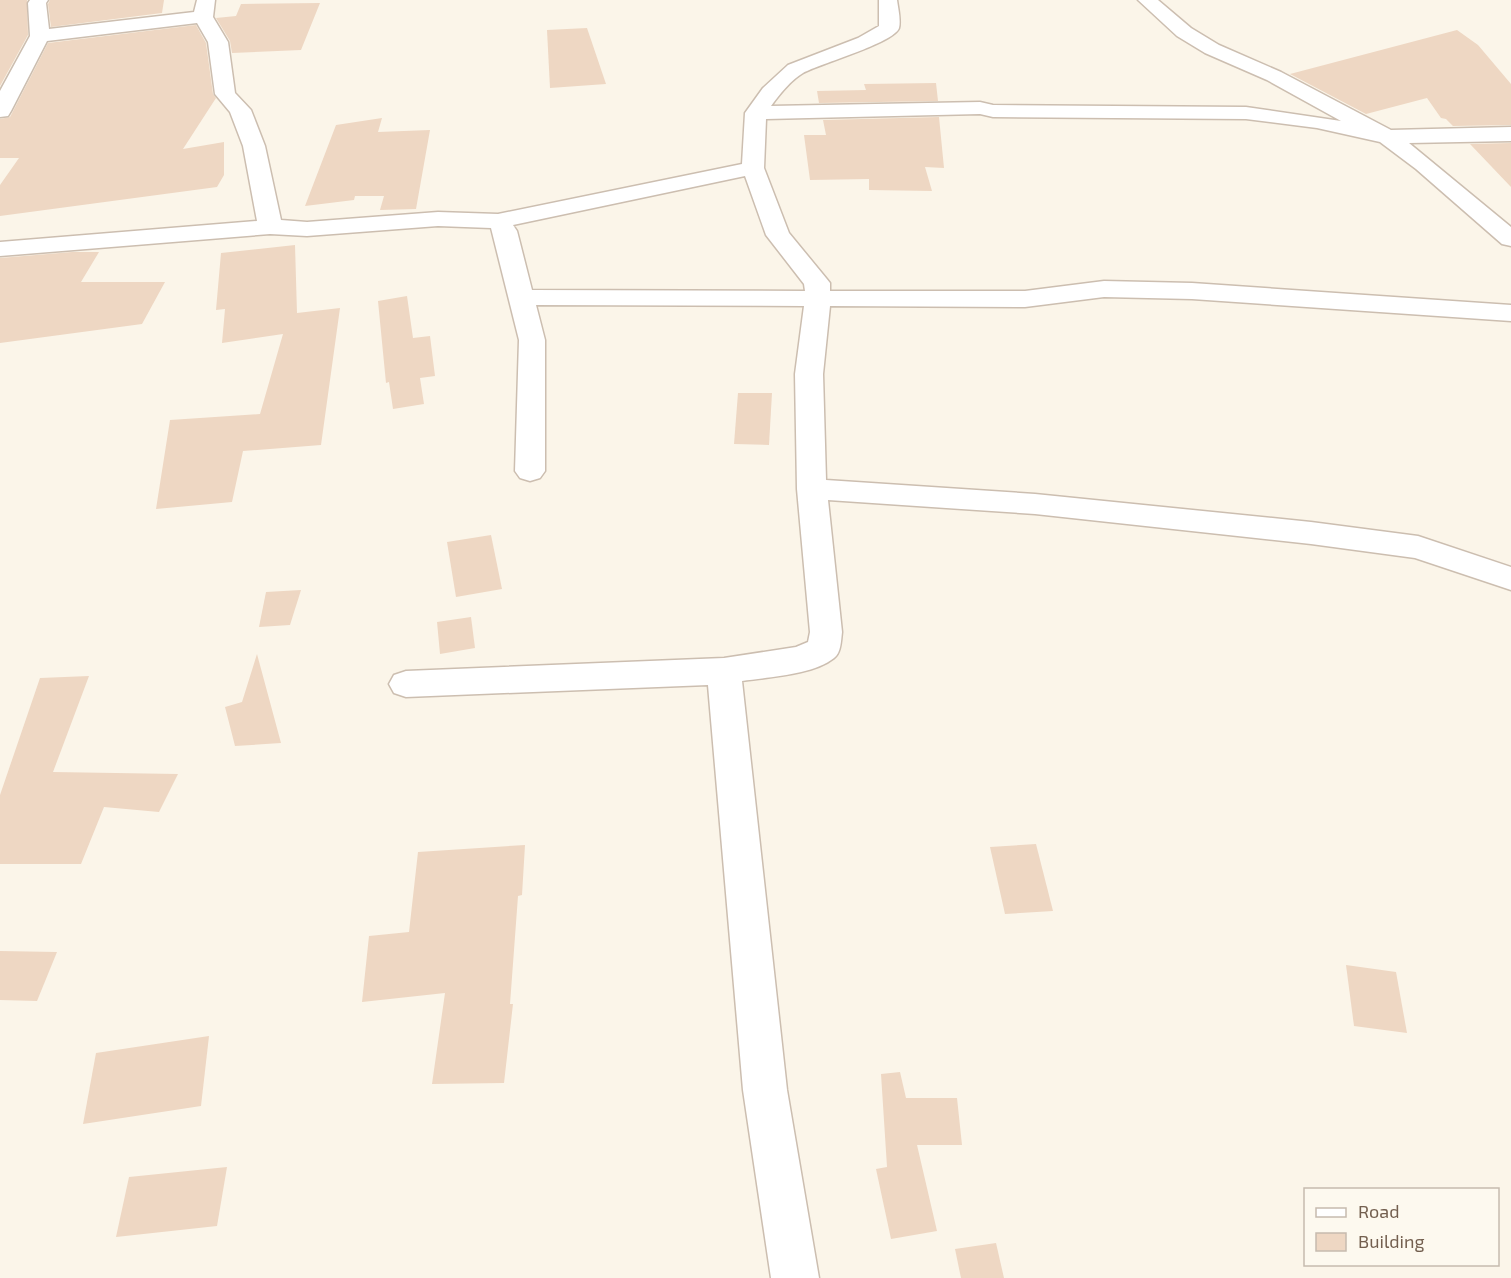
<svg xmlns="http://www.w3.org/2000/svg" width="1511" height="1278" viewBox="0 0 1511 1278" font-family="'Exo 2',sans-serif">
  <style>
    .building { fill: #eed7c3 }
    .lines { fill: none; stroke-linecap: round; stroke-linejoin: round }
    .minor-casing { stroke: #ccbeb0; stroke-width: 3 }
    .minor { fill: #fff; fill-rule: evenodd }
  </style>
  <rect width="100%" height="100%" fill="#fbf5e9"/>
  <g class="building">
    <path d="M0,0H27L28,35L0,86Z"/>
    <path d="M50,0H164L162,13L51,27L48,4Z"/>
    <path d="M320,3L301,50L232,53L230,41L216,18L236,16L241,4Z"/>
    <path d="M196,25L206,43L213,94L216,98L183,149L224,142V175L217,187L0,216V185L19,158H0V119L10,117L48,43Z"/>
    <path d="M587,28L606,84L550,88L547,30Z"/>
    <path d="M1457,30L1478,45L1511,84V125L1453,126L1446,119L1441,118L1427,98L1366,114L1290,74Z"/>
    <path d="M936,83L938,101L819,103L817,91L866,90L864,84Z"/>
    <path d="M939,117L944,168L925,167L932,191L869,190V179L810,180L804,135H826L823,120Z"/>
    <path d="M382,118L378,132L430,130L416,209L380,210L384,196H355L354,200L305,206L336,125Z"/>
    <path d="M1511,143V187L1470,144Z"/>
    <path d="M295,245L297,313L340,308L321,445L243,451L232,502L156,509L170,420L260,414L283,334L222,343L225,309L216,310L221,253Z"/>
    <path d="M72,252H99L81,282H165L142,324L0,343V258Z"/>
    <path d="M407,296L413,338L430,336L435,376L420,378L424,404L393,409L389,382L386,383L378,301Z"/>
    <path d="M738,393H772L769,445L734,444Z"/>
    <path d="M491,535L502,589L456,597L447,542Z"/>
    <path d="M301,590L290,625L259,627L266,592Z"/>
    <path d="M471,617L475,648L440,654L437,622Z"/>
    <path d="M257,654L281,743L235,746L225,707L242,702Z"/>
    <path d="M89,676L53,772L178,774L159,812L104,807L81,864H0V795L40,678Z"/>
    <path d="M1036,844L1053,911L1005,914L990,847Z"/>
    <path d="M525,845L522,895L518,896L510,1004H513L504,1083L432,1084L445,993L362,1002L369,936L409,932L418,852Z"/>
    <path d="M0,951L57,952L37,1001L0,1000Z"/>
    <path d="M1346,965L1396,972L1407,1033L1354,1026Z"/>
    <path d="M209,1036L201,1106L83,1124L96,1053Z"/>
    <path d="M900,1072L906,1098H957L962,1145H917L937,1231L891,1239L876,1169L887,1167L881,1074Z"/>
    <path d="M227,1167L217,1226L116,1237L129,1177Z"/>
    <path d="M996,1243L1004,1278H961L955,1249Z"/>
  </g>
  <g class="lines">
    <defs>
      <path id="minor" d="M30,0H48L46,3L49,29L194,12L197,0H215L213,17L228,42L235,93L251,110L265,146L281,220L307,222L438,212L498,214L742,164L745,113L763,88L788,65L858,38L879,26V0H897C898,8 901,20 899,28C894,43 819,64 803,73C791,80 779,95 771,106L980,102L993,105L1246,107L1341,121L1267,80L1205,53L1177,36L1138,0H1158L1191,28L1219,45L1281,72L1391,130L1511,127V141L1409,143L1511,227V246L1502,244L1416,169L1380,142L1317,128L1246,119L993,117L980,114L766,119L764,168L789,233L826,278L830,283V291H1025L1104,281L1192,283L1511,305V321L1192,299L1104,297L1025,307L830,306L823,374L826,480L1035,494L1311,522L1418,536L1511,567V590L1415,558L1311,544L1035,514L828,500L842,632C841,640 841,653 834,658C813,675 768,677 742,681L787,1090L819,1278H771L743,1090L708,685L406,697L394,693L389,684L394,675L406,671L724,658L796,647L808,642L810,632L797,489L795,374L804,306L536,305L545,340V471L540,478L530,481L520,478L515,471L519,340L491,228L438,226L307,236L270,234L0,256V242L257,221L243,146L230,112L215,94L208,42L197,23L47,41L11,111L8,116L0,117V91L30,36L28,3ZM745,176L766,235L804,284L805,291L532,290L517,231L513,225Z"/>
    </defs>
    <use href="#minor" class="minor-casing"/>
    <use href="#minor" class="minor"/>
  </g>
  <rect x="1304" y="1188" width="195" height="78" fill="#fdf9ef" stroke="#c6bbaf" stroke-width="1.5"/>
  <rect x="1316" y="1208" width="30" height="9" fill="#ffffff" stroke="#c6bbaf" stroke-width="1.5"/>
  <text x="1358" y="1218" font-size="18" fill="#735f4f">Road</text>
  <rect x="1316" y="1233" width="30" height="18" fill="#eed7c3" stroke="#c6bbaf" stroke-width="1.5"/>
  <text x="1358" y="1248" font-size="18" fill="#735f4f">Building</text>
</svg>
